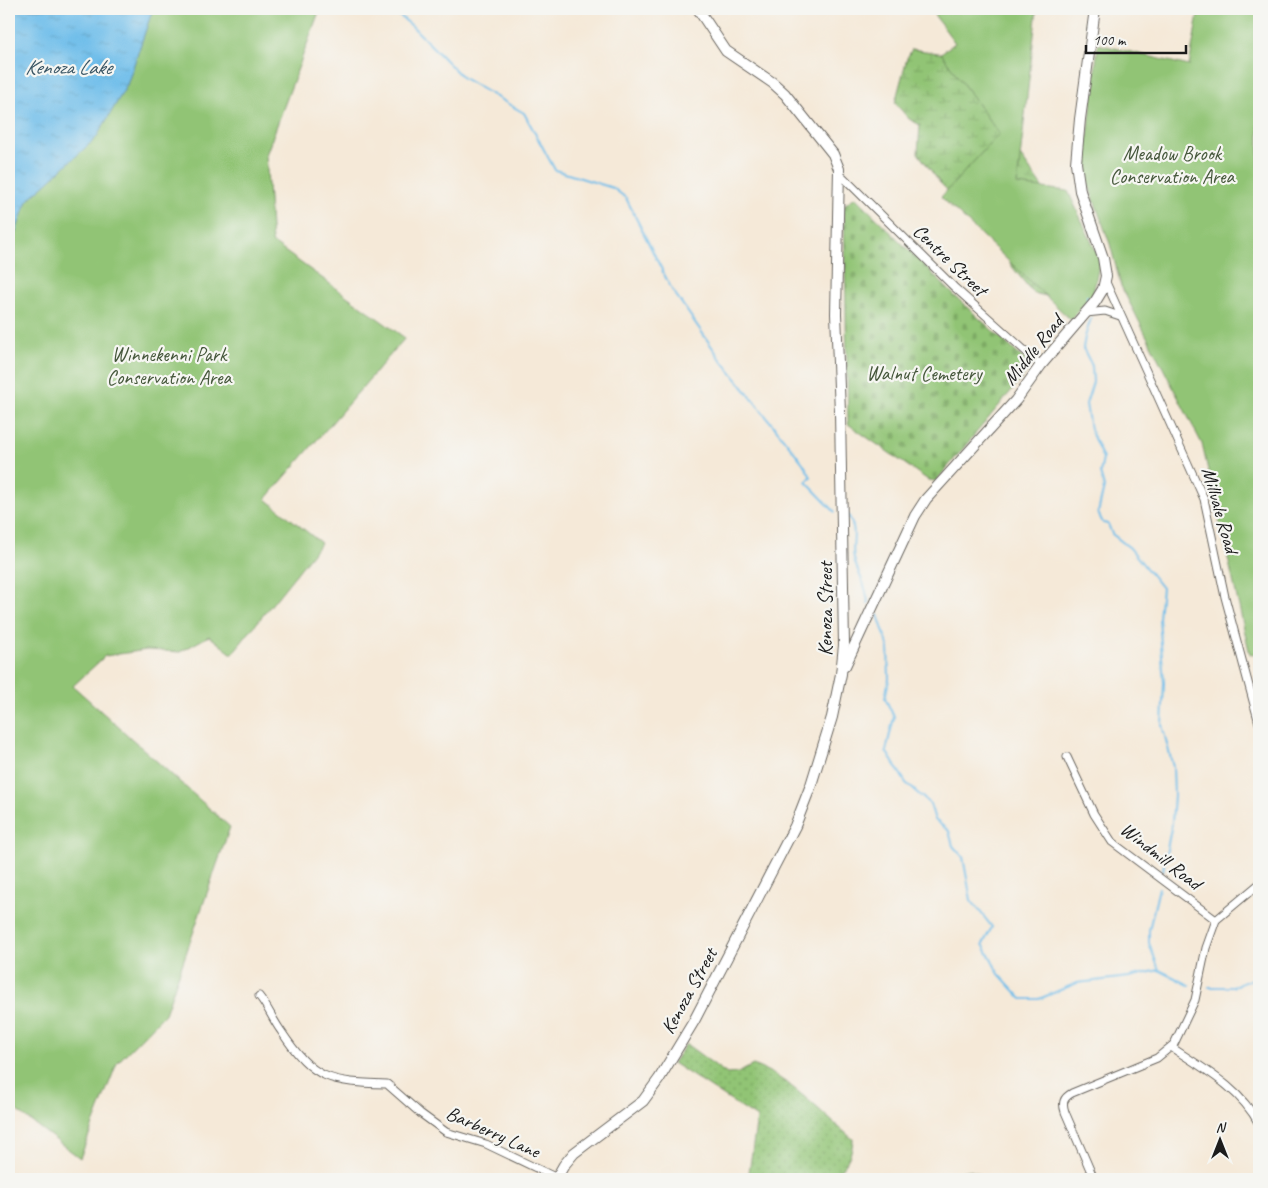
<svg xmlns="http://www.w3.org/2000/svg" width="1268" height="1188" viewBox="0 0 1268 1188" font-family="Caveat,sans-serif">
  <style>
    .grass { fill: url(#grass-dots); stroke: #567048 }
    .wetland { fill: url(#wetland-marsh); stroke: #567048 }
    .cemetery { fill: url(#cemetery-stones); stroke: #567048 }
    .park { fill: #91c474; stroke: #567048 }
    .water { fill: url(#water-ripples); stroke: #466d83 }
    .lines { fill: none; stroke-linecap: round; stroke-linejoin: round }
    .stream { stroke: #6fbeea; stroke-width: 2 }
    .street-casing { stroke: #68645e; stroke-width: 9 }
    .secondary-casing { stroke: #68645e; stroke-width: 12 }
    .street { stroke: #fff; stroke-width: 7 }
    .secondary { stroke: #fff; stroke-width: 10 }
    .labels { text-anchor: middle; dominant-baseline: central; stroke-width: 4.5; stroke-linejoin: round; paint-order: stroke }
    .park-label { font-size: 20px; fill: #45573b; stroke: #f6f6f2 }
    .street-label { font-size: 20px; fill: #1c1c1c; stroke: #f6f6f2 }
    .water-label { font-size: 21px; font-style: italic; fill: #395564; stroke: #f6f6f2 }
  </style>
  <defs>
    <pattern id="grass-dots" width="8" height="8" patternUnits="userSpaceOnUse" patternTransform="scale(1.25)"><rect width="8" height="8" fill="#91c474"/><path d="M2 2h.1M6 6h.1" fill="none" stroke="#7ca864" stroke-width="1.8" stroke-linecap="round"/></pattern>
    <pattern id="wetland-marsh" width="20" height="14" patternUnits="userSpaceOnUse" patternTransform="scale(1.25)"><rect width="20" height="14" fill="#91c474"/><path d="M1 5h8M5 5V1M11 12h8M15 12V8" fill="none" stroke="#7ca864"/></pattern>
    <pattern id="cemetery-stones" width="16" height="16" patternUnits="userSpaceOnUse" patternTransform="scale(1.25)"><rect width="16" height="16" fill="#91c474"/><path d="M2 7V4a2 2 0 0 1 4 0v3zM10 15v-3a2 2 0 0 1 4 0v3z" fill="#7ca864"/></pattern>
    <pattern id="water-ripples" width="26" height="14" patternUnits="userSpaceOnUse" patternTransform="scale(1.25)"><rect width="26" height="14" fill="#6fbeea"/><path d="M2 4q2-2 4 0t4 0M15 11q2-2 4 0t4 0" fill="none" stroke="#60a3c8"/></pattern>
  </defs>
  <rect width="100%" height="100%" fill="#f6f6f2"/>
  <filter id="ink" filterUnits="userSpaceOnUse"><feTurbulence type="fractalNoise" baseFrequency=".02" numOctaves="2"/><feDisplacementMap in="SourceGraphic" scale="10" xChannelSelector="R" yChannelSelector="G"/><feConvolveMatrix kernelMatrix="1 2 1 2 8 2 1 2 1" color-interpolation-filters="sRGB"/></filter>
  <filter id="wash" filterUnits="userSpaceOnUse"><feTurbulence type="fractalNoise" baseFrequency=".0096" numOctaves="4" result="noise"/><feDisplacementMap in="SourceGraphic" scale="20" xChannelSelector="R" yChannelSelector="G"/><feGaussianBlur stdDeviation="1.12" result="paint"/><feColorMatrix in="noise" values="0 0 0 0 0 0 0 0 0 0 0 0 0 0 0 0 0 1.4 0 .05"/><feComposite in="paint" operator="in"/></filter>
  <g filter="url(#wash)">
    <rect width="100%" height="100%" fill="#f5e9d8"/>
    <g class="grass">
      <path d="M686,1044L727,1074L738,1073L753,1065C788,1076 824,1116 853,1139C852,1158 844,1171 826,1178C818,1182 762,1179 748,1179L757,1118L673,1063Z"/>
      <path d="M968,1170L978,1173L986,1179H952L959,1172Z"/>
    </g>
    <path class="wetland" d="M912,49L958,56L1009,140L1047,194L1060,299L1033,293L1010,264L1012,238L977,220L940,183L918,153L920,125L909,119L895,103L907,58Z"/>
    <path class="cemetery" d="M855,197L956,297L1028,363L1027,372L936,481L928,480L848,424L844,205Z"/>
    <g class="park">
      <path d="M9,9H320L266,155L272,242L405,338L266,499L321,543L232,654L209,636L180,652L147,650L105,656L73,686L230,827L165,1014L117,1063L80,1158L9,1105Z"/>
      <path d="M930,9H1037L1017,185L1068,191L1100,260L1093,294L1071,320L941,197L999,134L941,53L955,43Z"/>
      <path d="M1199,9H1259V653L1250,655L1202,444L1121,286L1110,244L1084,173L1098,44L1189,66Z"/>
    </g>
    <path class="water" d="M9,9H153L127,85L96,138L27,201L9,251Z"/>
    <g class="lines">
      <g class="stream">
        <path d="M391,9L411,25L463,78L524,113L555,170L613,188L626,198L671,288L719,357L803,463L811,477L806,482L835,512"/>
        <path d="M1087,296L1088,304"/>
        <path d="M1091,318L1085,337L1083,348L1092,366L1093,382L1086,404L1090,429L1103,459L1100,473L1104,487L1098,513L1103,523L1108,524L1112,534L1130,548L1162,588L1159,618L1164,683L1162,725L1173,767L1174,795L1172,823L1163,870"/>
        <path d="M848,515C860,534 849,545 855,562C860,579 866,583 868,603"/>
        <path d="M878,615L888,645L889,679L885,698L894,717L886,751L906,783L930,804L935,820L949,831L953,846L963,857L971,900L992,927L983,944L999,974L1022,999H1039L1077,983L1129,977L1159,970L1189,985"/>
        <path d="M1159,888L1149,930V943L1159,970"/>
        <path d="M1209,987H1233L1259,976"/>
      </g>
    </g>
  </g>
  <g filter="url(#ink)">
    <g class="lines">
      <defs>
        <g id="street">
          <path d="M839,173L954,287L1041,365"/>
          <path d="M1105,280L1204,499L1225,597L1259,723"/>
          <path d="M1086,313L1105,311L1120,316"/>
          <path d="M1067,757L1094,814L1112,842L1216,920"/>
          <path d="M259,996C268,1007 273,1020 281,1031C314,1081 330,1082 387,1084L420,1113L446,1132L486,1144L557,1178"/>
          <path d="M1171,1047C1204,1069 1240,1088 1259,1124"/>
          <path d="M1094,1179L1065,1112C1062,1103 1063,1098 1072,1093L1157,1058L1174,1044L1195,1000L1206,948L1216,920L1259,884"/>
          <path d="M1253,1179L1259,1177"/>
        </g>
        <g id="secondary">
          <path d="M845,666L915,516L926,499L1016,400L1041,365L1095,302L1103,289L1106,276L1103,258L1080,191L1076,163L1080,119L1095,9"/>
          <path d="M556,1179L564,1165L574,1153L643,1101L659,1079L694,1021L795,826L811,785L832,717L841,674L844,645L840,412L836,314L839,169L833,154L785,94L773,83L726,51L698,9"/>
        </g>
      </defs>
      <use href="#street" class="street-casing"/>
      <use href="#secondary" class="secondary-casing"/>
      <use href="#street" class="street"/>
      <use href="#secondary" class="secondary"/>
    </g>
  </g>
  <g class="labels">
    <g class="park-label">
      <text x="1172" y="153">Meadow Brook<tspan x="1172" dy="23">Conservation Area</tspan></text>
      <text x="169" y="354">Winnekenni Park<tspan x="169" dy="23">Conservation Area</tspan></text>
      <text x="924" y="373">Walnut Cemetery</text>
    </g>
    <g class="street-label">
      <text transform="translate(950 260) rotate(44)">Centre Street</text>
      <text transform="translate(1033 350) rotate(-51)">Middle Road</text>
      <text transform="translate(1220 510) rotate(74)">Millvale Road</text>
      <text transform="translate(825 609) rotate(-90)">Kenoza Street</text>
      <text transform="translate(1161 856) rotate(38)">Windmill Road</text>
      <text transform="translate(689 991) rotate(-61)">Kenoza Street</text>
      <text transform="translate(493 1132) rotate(24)">Barberry Lane</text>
    </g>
    <g class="water-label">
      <text x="68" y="67">Kenoza Lake</text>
    </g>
  </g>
  <rect width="1268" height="1188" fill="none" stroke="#f6f6f2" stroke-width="30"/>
  <g transform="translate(1220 1140)" stroke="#f6f6f2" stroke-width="4" paint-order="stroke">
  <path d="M0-4L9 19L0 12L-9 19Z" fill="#1c1c1c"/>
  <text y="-8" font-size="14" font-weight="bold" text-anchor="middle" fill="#1c1c1c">N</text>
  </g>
  <path d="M1086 45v8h100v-8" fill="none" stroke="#1c1c1c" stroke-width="2.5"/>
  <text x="1093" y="45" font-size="15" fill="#1c1c1c" stroke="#f6f6f2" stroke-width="4" paint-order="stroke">100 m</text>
</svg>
